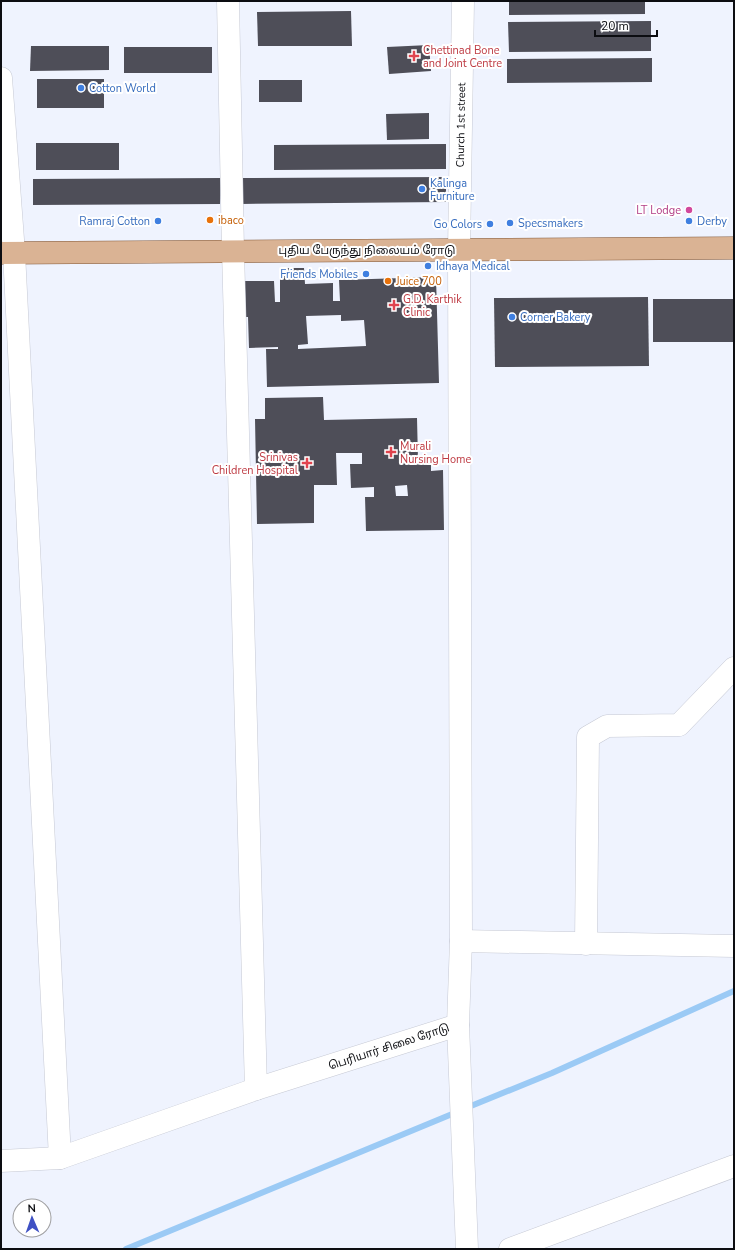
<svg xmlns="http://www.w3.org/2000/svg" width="735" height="1250" viewBox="0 0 735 1250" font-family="'Nunito Sans','Noto Sans Tamil',sans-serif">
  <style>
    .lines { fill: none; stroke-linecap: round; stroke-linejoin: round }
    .stream { stroke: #9bcaf5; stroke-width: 6 }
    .building { fill: #4e4e58; fill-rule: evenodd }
    .minor-casing { stroke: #c6c9d4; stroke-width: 23 }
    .major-casing { stroke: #825838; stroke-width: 23 }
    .minor { stroke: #fff; stroke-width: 22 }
    .major { stroke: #dab394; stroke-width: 22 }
    .health-dot { fill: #e0444e; stroke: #fff; stroke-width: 1.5 }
    .shop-dot { fill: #3f7fe0; stroke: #fff; stroke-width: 1.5 }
    .hotel-dot { fill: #d1479c; stroke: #fff; stroke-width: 1.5 }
    .food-dot { fill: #e8710a; stroke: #fff; stroke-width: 1.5 }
    .labels { text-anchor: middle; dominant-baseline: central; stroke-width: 4; stroke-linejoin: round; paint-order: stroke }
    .health-label { font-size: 11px; fill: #be3a42; stroke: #fff; text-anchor: start }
    .shop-label { font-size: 11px; fill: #366cbe; stroke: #fff; text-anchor: start }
    .street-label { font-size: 11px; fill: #0c0d11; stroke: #fff }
    .hotel-label { font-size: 11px; fill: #b23c85; stroke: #fff; text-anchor: end }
    .food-label { font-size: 11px; fill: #c56008; stroke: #fff; text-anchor: start }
  </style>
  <rect width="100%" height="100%" fill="#eff3fe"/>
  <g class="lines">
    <g class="stream">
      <path d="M466,1108L552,1073L734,991"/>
      <path d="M126,1249L457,1112"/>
    </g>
  </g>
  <g class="building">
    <path d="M509,1H645V14L509,15Z"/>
    <path d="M351,11L352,46H258L257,12Z"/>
    <path d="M651,21V51L509,52L508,22Z"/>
    <path d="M429,45L431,71L389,74L387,47Z"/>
    <path d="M31,46H109V70L30,71Z"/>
    <rect x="124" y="47" width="88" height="26"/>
    <path d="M652,58V82L507,83V59Z"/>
    <rect x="37" y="79" width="67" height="29"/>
    <rect x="259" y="80" width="43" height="22"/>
    <path d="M429,113V139L387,140L386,114Z"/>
    <rect x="36" y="143" width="83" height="27"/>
    <path d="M446,144V169L274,170V145Z"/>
    <path d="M446,177V202L241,204V178Z"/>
    <path d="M221,178L220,204L33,205V179Z"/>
    <path d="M280,268H304L305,284L333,283V301H340L339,280L436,277L439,383L267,387L266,349H278V347L249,348L248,317H245L244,281H274L275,302H280ZM341,315V321L364,320L366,346L298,349V345L308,344L306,316Z"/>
    <path d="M648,297L649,366L495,367L494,298Z"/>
    <rect x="653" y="299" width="81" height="43"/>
    <path d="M323,397L324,420L417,418L418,460H431V471L443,470L444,530L366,531L365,497H374V487L351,488L350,464H362V453H336L337,485H314V523L257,524L255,419H265V398ZM407,485L408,496H396L395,486Z"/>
  </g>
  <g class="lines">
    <defs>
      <g id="minor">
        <path d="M228,1L233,251L256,1089"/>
        <path d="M1,78L14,253L60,1158"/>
        <path d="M461,941L459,250L463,1"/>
        <path d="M586,944L588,737L607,726L679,725L734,668"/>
        <path d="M458,1025L467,1249"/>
        <path d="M1,1161L60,1158L256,1089L458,1025L461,941L734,946"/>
        <path d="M510,1249L734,1166"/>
      </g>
      <path id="major" d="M1,253L734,248"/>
    </defs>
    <use href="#minor" class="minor-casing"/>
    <use href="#major" class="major-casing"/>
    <use href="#minor" class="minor"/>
    <use href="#major" class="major"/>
  </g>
  <g class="health-dot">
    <path d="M412 50h4v4h4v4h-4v4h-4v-4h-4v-4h4z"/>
    <path d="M392 299h4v4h4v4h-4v4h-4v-4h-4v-4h4z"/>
    <path d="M389 446h4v4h4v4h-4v4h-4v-4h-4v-4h4z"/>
    <path d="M305 457h4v4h4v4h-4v4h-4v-4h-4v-4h4z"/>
  </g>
  <g class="shop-dot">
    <circle cx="81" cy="88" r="4"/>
    <circle cx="422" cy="189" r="4"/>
    <circle cx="158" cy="221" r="4"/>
    <circle cx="689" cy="221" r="4"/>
    <circle cx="510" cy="223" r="4"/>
    <circle cx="490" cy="224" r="4"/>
    <circle cx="428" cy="266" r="4"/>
    <circle cx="366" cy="274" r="4"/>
    <circle cx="512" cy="317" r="4"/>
  </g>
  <circle class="hotel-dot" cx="689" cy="210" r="4"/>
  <g class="food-dot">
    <circle cx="210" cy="220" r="4"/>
    <circle cx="388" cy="281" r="4"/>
  </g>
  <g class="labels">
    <g class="health-label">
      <text x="423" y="50">Chettinad Bone<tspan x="423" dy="13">and Joint Centre</tspan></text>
      <text x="403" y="299">G.D. Karthik<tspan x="403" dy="13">Clinic</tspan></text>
      <text x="400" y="446">Murali<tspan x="400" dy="13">Nursing Home</tspan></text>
      <text x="298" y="457" text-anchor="end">Srinivas<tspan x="298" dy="13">Children Hospital</tspan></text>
    </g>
    <g class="shop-label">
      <text x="89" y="88">Cotton World</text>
      <text x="430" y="183">Kalinga<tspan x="430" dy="13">Furniture</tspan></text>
      <text x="150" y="221" text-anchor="end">Ramraj Cotton</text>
      <text x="697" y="221">Derby</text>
      <text x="518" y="223">Specsmakers</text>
      <text x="482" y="224" text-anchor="end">Go Colors</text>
      <text x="436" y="266">Idhaya Medical</text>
      <text x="358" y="274" text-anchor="end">Friends Mobiles</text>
      <text x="520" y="317">Corner Bakery</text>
    </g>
    <g class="street-label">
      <text transform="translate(461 125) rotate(-89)">Church 1st street</text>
      <text x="367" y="250">புதிய பேருந்து நிலையம் ரோடு</text>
      <text transform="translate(389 1047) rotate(-18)">பெரியார் சிலை ரோடு</text>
    </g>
    <g class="hotel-label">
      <text x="681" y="210">LT Lodge</text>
    </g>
    <g class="food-label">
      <text x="218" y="220">ibaco</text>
      <text x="396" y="281">Juice 700</text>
    </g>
  </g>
  <rect width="735" height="1250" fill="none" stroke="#0c0d11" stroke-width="4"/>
  <g transform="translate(32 1218) rotate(358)"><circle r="19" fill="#ffffff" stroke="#9e9ea0"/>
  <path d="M0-3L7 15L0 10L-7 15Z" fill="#3f51c4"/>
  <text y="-6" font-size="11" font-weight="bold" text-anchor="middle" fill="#0c0d11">N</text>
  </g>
  <path d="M595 30v6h62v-6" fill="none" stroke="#0c0d11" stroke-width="2"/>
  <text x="601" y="30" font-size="12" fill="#0c0d11" stroke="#ffffff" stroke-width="3" paint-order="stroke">20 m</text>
</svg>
